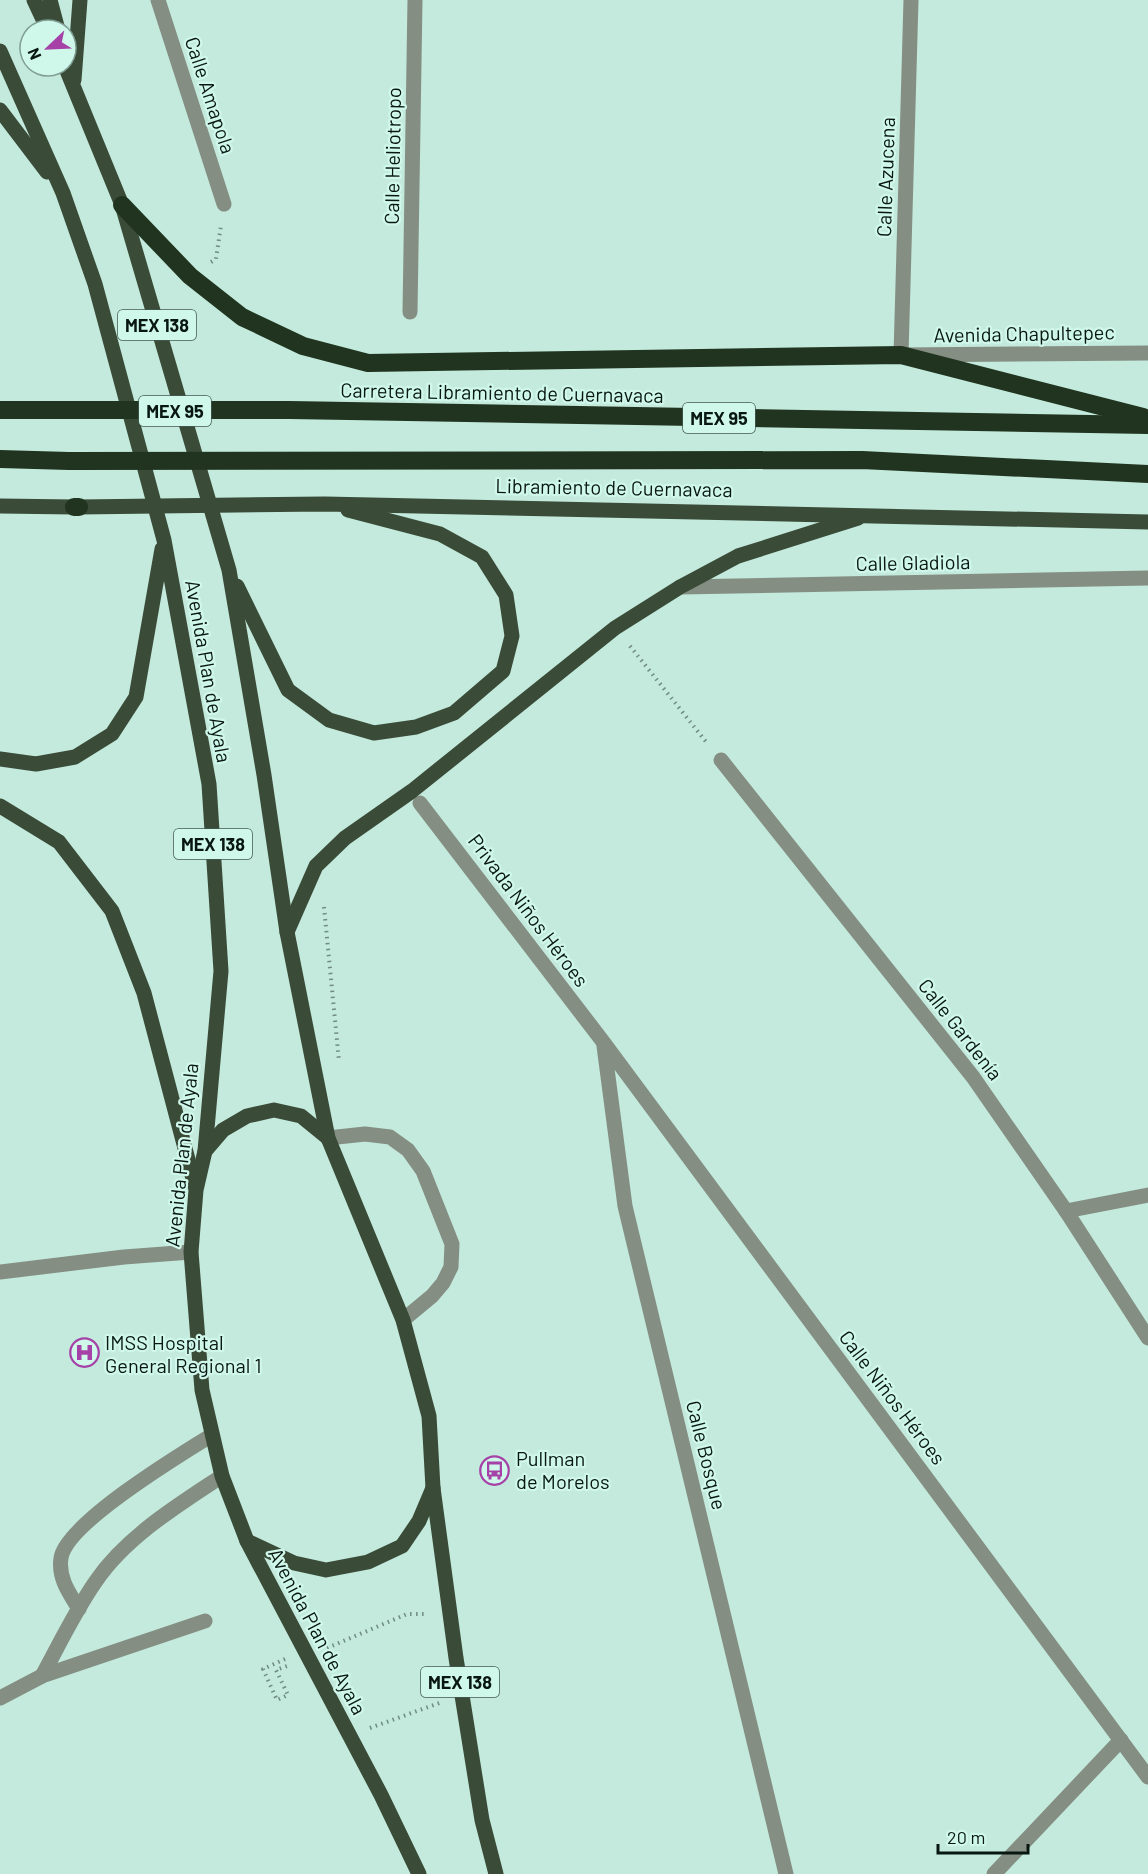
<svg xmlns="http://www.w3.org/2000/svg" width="1148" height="1874" viewBox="0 0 1148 1874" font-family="Barlow,sans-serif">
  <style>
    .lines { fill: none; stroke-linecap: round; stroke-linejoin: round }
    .path { stroke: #708c83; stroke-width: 4; stroke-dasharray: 1.5 4.5; stroke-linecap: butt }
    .minor { stroke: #848e82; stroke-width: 15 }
    .major { stroke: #3a4b38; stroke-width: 15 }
    .highway { stroke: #21341f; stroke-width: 18 }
    .labels { text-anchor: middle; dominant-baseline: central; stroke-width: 4.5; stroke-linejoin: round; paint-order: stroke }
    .shield { fill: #d0f8ea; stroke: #455a54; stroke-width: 1.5 }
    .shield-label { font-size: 18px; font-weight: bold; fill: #091713 }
    .street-label { font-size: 20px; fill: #091713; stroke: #d0f8ea }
    .poi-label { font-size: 20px; fill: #091713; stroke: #d0f8ea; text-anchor: start }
  </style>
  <rect width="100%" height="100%" fill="#c3eadd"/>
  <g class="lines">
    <g class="path">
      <path d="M211,262L216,259L221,225"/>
      <path d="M630,646L707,743"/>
      <path d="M324,907L339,1061"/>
      <path d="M327,1648L407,1614H427"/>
      <path d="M285,1659L263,1669L277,1700L288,1695L276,1670L287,1666"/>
      <path d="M370,1728L442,1702"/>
    </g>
    <g class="minor">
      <path d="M158,0L224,204"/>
      <path d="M911,0L901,355L1148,353"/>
      <path d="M410,312L415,0"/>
      <path d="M680,587L1148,578"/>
      <path d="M721,760L973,1077L1066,1211L1148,1338"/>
      <path d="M420,803L604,1043L1148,1777"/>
      <path d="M604,1046L625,1206L786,1874"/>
      <path d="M328,1138L365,1134L390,1137L408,1150L423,1171L452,1244L451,1267L443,1283L432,1296L403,1320"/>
      <path d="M1066,1211L1148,1195"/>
      <path d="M0,1272L124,1257L191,1252"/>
      <path d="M79,1609C69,1593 58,1578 61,1558C66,1524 181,1454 212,1435"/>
      <path d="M42,1676C59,1645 75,1611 96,1581C126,1537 178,1505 222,1476"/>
      <path d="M0,1698L42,1676L205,1621"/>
      <path d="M994,1874L1121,1740"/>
    </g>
    <g class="major">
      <path d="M34,0L48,30"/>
      <path d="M50,0L58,30"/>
      <path d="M0,51L63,193L95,284L164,540L209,784L221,971L205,1151L196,1190L191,1252L202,1390L222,1476L247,1541L381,1795L419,1874"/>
      <path d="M65,66L122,205L229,570L264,775L287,932L328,1138L403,1320L429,1416L433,1488L456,1658L482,1820L496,1874"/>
      <path d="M74,80L80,0"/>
      <path d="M0,110L47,172"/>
      <path d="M0,506L74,507"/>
      <path d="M79,507L325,504L1148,522"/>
      <path d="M237,586L288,690L329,720L374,733L416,727L454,713L503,671L512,636L506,595L482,557L440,534L348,510"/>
      <path d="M0,759L36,764L75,757L112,734L136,697L162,549"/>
      <path d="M0,806L59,842L112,911L144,993L195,1186"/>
      <path d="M287,932L316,866L345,838L412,791L615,628L680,587L738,556L858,518"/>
      <path d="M205,1151L223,1130L247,1116L274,1110L301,1116L328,1138"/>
      <path d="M247,1541L294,1563L326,1570L368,1562L402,1546L419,1521L433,1488"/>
    </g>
    <g class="highway">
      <path d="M122,205L190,276L242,317L303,346L368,363L901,355L1143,417"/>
      <path d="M0,410H290L1148,425"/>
      <path d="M0,459L69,461L862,460L1148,474"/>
      <path d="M74,507H79"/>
    </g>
  </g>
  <defs>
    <symbol id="hospital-ring" viewBox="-11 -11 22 22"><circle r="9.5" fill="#d0f8ea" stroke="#a642a7" stroke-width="1.5"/><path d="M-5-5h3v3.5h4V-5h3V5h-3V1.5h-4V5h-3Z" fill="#a642a7"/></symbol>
    <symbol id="bus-ring" viewBox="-11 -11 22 22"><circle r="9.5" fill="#d0f8ea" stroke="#a642a7" stroke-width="1.5"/><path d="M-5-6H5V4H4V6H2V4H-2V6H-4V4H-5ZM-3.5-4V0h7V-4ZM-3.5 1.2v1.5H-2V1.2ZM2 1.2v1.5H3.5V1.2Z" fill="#a642a7"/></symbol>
  </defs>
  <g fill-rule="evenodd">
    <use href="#hospital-ring" x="68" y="1336" width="33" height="33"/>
    <use href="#bus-ring" x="478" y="1454" width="33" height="33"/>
  </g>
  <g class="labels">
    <g class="shield">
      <rect x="118" y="310" width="78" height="30" rx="4.5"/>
      <rect x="139" y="396" width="72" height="30" rx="4.5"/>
      <rect x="683" y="403" width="72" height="30" rx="4.5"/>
      <rect x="174" y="829" width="78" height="30" rx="4.5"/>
      <rect x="421" y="1667" width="78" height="30" rx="4.5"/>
    </g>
    <g class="shield-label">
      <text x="157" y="325">MEX 138</text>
      <text x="175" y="411">MEX 95</text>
      <text x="719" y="418">MEX 95</text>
      <text x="213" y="844">MEX 138</text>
      <text x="460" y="1682">MEX 138</text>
    </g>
    <g class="street-label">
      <text transform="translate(211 95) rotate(72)">Calle Amapola</text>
      <text transform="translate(392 156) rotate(-89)">Calle Heliotropo</text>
      <text transform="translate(885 177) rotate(-88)">Calle Azucena</text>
      <text transform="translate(1024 333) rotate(-1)">Avenida Chapultepec</text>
      <text transform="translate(502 392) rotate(1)">Carretera Libramiento de Cuernavaca</text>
      <text transform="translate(614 487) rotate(1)">Libramiento de Cuernavaca</text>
      <text transform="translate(913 562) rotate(-1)">Calle Gladiola</text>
      <text transform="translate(209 671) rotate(80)">Avenida Plan de Ayala</text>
      <text transform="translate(529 910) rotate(53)">Privada Niños Héroes</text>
      <text transform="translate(961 1029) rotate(52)">Calle Gardenía</text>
      <text transform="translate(181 1155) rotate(-84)">Avenida Plan de Ayala</text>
      <text transform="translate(893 1397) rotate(53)">Calle Niños Héroes</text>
      <text transform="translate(707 1455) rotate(76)">Calle Bosque</text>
      <text transform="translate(318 1631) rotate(62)">Avenida Plan de Ayala</text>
    </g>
    <g class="poi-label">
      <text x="105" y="1342">IMSS Hospital<tspan x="105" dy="23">General Regional 1</tspan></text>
      <text x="516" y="1458">Pullman<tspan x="516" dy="23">de Morelos</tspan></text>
    </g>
  </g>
  <g transform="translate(48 48) rotate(247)"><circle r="28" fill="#d0f8ea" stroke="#809e94" stroke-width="1.5"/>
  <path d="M0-4.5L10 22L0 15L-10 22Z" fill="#a642a7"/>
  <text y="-9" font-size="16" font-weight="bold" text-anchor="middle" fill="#091713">N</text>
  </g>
  <path d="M938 1844v9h90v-9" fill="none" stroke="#091713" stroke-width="3"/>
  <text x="947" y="1844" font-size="18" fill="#091713" stroke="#d0f8ea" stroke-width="4.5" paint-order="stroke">20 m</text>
</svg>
